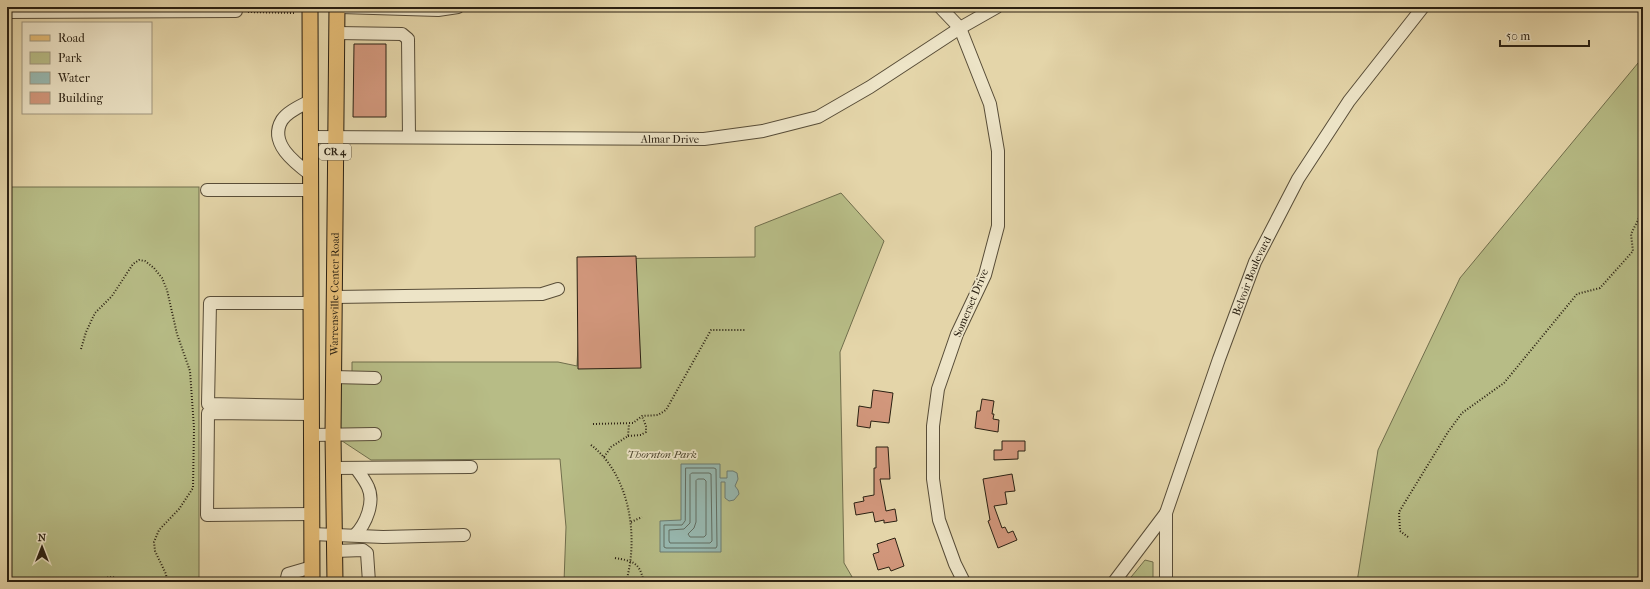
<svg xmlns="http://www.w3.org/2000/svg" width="1650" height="589" viewBox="0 0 1650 589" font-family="'IM FELL French Canon',serif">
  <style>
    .green { fill: #b7bc86; stroke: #706e4c }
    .water { fill: #97b8b0; stroke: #6b7b71 }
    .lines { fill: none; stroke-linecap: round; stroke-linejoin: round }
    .shore { stroke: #606c61; stroke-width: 1 }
    .building { fill: #d2977c; stroke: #2a2012 }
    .minor-casing { stroke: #584d38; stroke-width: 14 }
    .major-casing { stroke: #2a2012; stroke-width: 17 }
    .path { stroke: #2a2012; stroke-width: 2; stroke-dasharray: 1 2; stroke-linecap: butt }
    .minor { stroke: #ede4c7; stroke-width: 12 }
    .major { stroke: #e2ba74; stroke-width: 15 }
    .labels { text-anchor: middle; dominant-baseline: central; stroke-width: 3.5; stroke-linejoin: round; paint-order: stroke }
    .shield { fill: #ede4c7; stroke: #645b48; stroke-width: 1 }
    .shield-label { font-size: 10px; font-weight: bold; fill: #2a2012 }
    .street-label { font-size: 11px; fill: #2a2012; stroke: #ede4c7 }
    .park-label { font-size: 11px; font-style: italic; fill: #4d472f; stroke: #ede4c7 }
  </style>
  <rect width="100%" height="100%" fill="#e4d5a9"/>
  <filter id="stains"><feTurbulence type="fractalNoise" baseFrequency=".005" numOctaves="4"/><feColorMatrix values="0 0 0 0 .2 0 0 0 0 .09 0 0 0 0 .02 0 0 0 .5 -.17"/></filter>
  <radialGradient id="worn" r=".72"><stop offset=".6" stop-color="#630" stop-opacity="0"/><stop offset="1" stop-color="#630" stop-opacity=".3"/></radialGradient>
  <g class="green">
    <path d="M1643,57V582H1357L1378,450L1460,278Z"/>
    <rect x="7" y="187" width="192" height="395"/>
    <path d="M841,193L884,241L840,352L844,563L855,582H564L566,527L560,459L371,460L333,435V377H352V362H558L577,366L582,259L755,257V227Z"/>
    <path d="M1145,560L1153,562V582H1127Z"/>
  </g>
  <path class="water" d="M681,464H720V478H727V471H733L737,473L738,479L735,486L738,490L739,494L734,500L729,501L725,498V482H721V552H660V521L681,520Z"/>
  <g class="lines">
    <g class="shore">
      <path d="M686,468H714L716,469L717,546L716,548H666L664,547V525H682L685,521Z"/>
      <path d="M692,473H709L711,474L712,541L710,543H670L669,541V530L684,529L690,523V475Z"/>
      <path d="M698,479H704L706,481V535L704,537H690L688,534L694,528L696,522V481Z"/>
    </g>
  </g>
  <g class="building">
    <path d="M354,44H386V117H353Z"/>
    <path d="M636,256L641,368L578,369L577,257Z"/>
    <path d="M873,390L893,393L889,423L871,421L870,428L857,426L859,406L871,408Z"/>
    <path d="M982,399L994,401L992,414H994L993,419L999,420L998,432L975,428L977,411H980Z"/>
    <path d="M1002,441H1025V451H1018V459L994,460V450H1002Z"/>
    <path d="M876,447H888L890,479H880L886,511L895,509L897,521L884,523V520L875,522L873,512L856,515L854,503L864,501L863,497L874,495V468H876Z"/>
    <path d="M1012,474L1015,491L1005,492L1007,504L994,506L1002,528L1005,527L1008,533L1013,531L1017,540L998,548L988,521L990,520L983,479Z"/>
    <path d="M895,538L904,566L891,571L889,567L878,570L873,554L879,552L877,544Z"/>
  </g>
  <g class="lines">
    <defs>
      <g id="minor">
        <path d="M341,7L438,10L458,7"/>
        <path d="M940,7L960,28L990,104L998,151V226L985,275L957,334L938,389L933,426V479L939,520L955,564L964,582"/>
        <path d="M7,12L236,11"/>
        <path d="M337,33L402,34L408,39L409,137"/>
        <path d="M310,101C301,106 288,111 282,120C268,143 295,163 311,175"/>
        <path id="s1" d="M310,137L704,139L763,131L818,117L870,87L960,28L997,7"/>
        <path d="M207,190H311"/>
        <path d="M334,297L542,294L558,289"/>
        <path d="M311,303H210L208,404L311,406"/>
        <path d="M333,377L375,378"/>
        <path d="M311,414L208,413L207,515L312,514"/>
        <path d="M312,435L375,434"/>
        <path d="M333,468L471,467"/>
        <path d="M312,534L383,537L464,535"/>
        <path d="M355,535C366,524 375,502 368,487C365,480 360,474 356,468"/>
        <path d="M335,551L363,550L367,553L369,582"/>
        <path d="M286,582L288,574L312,567"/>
        <path d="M1114,582L1166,513"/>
        <path id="s2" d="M1166,582V513L1219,359L1255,262L1298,179L1349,101L1423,7"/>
      </g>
      <g id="major">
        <path d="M310,7L312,582"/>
        <path id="s3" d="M335,582L333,435L337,7"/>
      </g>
    </defs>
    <use href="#minor" class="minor-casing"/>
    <use href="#major" class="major-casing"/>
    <g class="path">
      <path d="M248,12L294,13"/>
      <path d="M81,349L86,332L95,313L112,296L133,264L139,260L145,261L154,268L162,278L167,290L177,334L190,371L194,428L193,488L179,509L159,530L154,542L155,551L166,574L167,582"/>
      <path d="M593,424L633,423L642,416L658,415L666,410L711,330H746"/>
      <path d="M628,436L641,435L646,432V426L642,416"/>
      <path d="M591,445C630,475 639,537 626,582"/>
      <path d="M604,457L611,447L628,436L629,424"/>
      <path d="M631,522L642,517"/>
      <path d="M1408,537L1400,531L1399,512L1448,432L1462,413L1504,383L1577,294L1600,288L1633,251L1631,234L1643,210"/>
      <path d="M615,558C632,561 639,562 643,579"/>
      <path d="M96,582C108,576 111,576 123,580C130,582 139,582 146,582"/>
    </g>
    <use href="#minor" class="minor"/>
    <use href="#major" class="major"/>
  </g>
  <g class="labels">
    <rect class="shield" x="319" y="144" width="32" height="16" rx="3"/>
    <g class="shield-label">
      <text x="335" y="152">CR 4</text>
    </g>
    <g class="street-label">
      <text stroke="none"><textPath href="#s1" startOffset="360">Almar Drive</textPath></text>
      <text stroke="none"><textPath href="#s2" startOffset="321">Belvoir Boulevard</textPath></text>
      <text stroke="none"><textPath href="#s3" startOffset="288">Warrensville Center Road</textPath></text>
      <text transform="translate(971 303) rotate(-67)">Somerset Drive</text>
    </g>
    <g class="park-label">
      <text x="662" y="454">Thornton Park</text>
    </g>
  </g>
  <rect width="1650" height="589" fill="none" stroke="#e4d5a9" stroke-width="24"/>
  <rect x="8" y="8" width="1634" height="573" fill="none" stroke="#2a2012" stroke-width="2"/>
  <rect x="12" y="12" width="1626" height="565" fill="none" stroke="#2a2012"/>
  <rect x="22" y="22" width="130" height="92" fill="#ede4c7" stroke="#9f967f"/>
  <rect x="30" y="35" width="20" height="6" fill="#e2ba74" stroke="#9f967f"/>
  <text x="58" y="42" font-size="12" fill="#2a2012">Road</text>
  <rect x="30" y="52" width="20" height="12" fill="#b7bc86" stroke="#9f967f"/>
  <text x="58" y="62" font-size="12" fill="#2a2012">Park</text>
  <rect x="30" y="72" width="20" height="12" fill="#97b8b0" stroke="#9f967f"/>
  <text x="58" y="82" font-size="12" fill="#2a2012">Water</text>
  <rect x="30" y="92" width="20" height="12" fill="#d2977c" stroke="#9f967f"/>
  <text x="58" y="102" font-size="12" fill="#2a2012">Building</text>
  <g transform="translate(42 547)" stroke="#ede4c7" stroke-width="3" paint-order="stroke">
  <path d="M0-3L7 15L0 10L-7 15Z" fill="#2a2012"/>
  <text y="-6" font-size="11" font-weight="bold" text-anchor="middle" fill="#2a2012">N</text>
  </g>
  <path d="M1500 40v6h89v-6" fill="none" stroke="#2a2012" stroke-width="2"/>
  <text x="1506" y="40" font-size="12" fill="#2a2012" stroke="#ede4c7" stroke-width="3" paint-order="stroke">50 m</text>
  <rect width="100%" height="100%" filter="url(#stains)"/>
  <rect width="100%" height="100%" fill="url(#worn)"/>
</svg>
